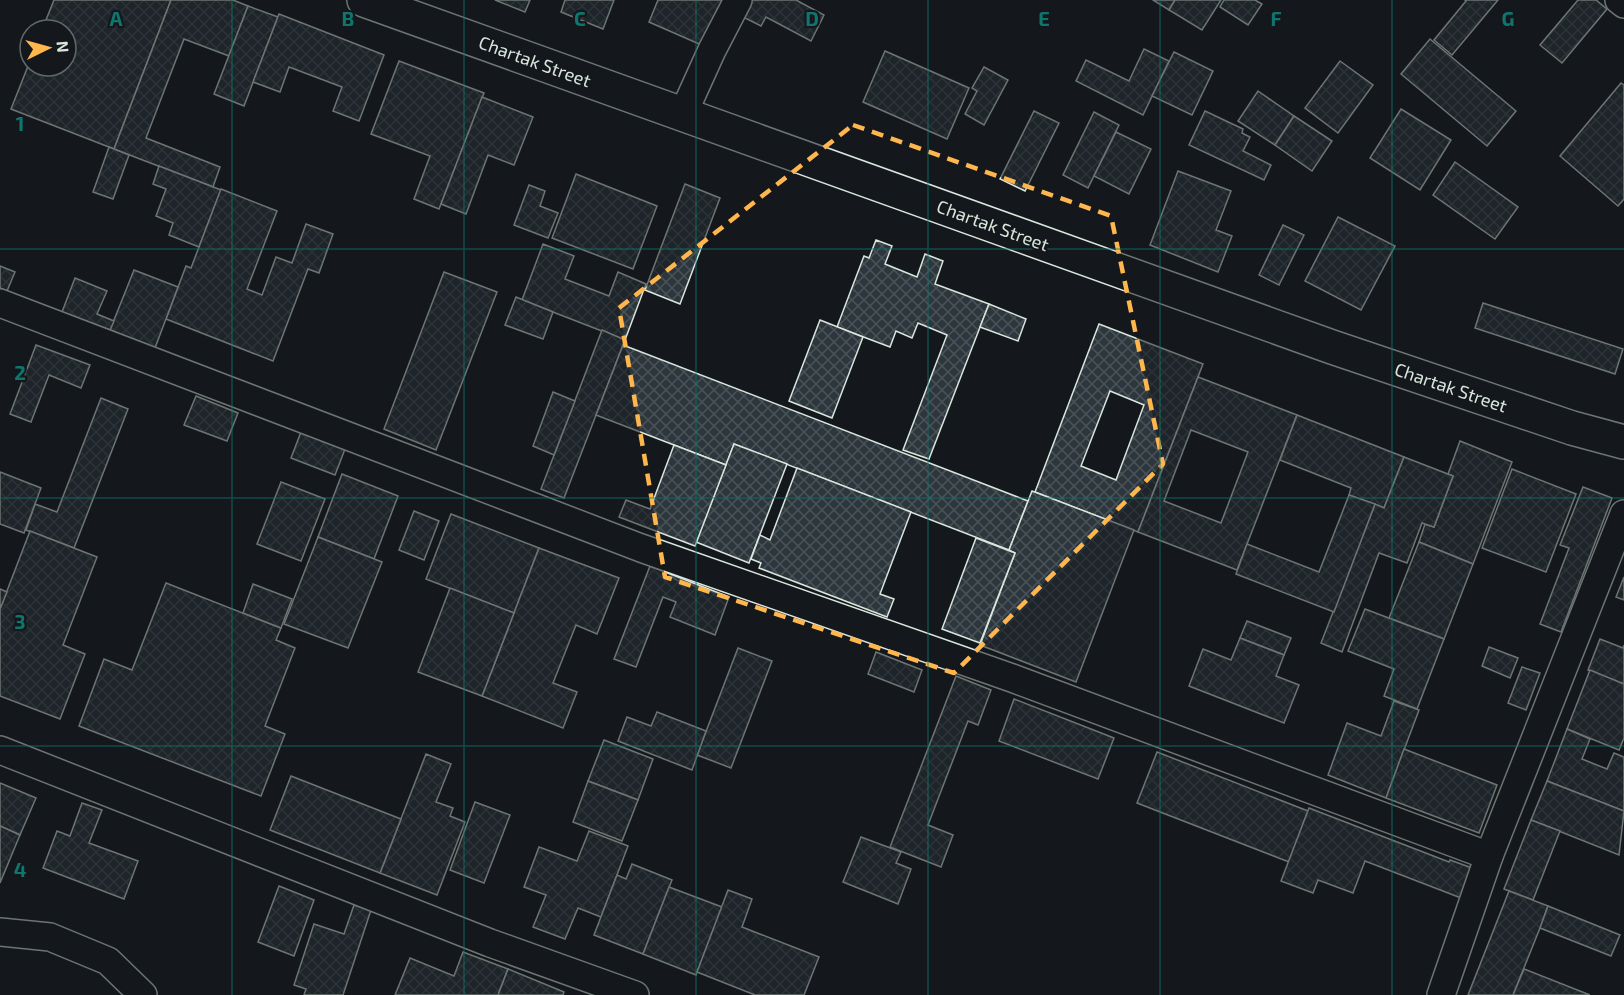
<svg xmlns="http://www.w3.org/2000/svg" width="1624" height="995" viewBox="0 0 1624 995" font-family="'Exo 2',sans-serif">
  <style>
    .building { fill: url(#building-cross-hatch); stroke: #d8e6dc; stroke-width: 1.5; fill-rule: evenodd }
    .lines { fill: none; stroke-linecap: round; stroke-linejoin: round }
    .minor-casing { stroke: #d8e6dc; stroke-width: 30 }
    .tertiary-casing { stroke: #d8e6dc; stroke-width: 36 }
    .minor { stroke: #14181c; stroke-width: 27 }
    .tertiary { stroke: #14181c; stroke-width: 33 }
    .marked { fill: none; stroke: #ffb74d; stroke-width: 4.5; stroke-dasharray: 12 8; stroke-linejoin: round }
    .grid { fill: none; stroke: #0f766e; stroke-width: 1.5; stroke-opacity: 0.55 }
    .labels { text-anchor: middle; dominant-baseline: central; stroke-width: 4.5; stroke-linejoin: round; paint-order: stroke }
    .street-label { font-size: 18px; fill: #d8e6dc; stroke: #14181c }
    .grid-label { font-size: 20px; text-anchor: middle; font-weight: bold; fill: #0f766e; stroke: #14181c; stroke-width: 4.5; stroke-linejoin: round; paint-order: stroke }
  </style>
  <defs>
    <pattern id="building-cross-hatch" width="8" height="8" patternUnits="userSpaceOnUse" patternTransform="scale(1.5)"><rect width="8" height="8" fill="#2c363c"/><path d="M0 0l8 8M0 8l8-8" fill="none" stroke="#4a5358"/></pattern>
  </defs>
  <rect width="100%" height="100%" fill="#14181c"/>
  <g class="building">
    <path d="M54,0H171L114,149L11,109L30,61V66H66V30H42Z"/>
    <path d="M171,0H233L248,6L229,56L184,39L146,138L220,167L213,187L114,149Z"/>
    <path d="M495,0H530L525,12Z"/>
    <path d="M565,0H614L603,29L561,12Z"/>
    <path d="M658,0H726L706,47L649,22Z"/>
    <path d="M747,0H796L824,15L811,41L766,17L761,26L739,15Z"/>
    <path d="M1153,0H1175L1169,10Z"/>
    <path d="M1175,0H1221L1202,30L1169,10Z"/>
    <path d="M1224,0H1255L1262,4L1248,25L1220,7Z"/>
    <path d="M1465,0H1498L1452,55L1434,40L1466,1Z"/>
    <path d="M1578,0H1596L1607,9L1562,63L1540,45Z"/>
    <path d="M248,6L278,17L244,106L214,94Z"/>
    <path d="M279,14L384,55L359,121L333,111L342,87L289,67L280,92L253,82Z"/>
    <path d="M1430,39L1516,111L1487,146L1401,74Z"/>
    <path d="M1144,49L1169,61L1143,115L1076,81L1086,60L1129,81Z"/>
    <path d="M885,51L969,88L947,139L863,102Z"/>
    <path d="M1174,52L1213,71L1192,115L1152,96Z"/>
    <path d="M399,61L484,93L439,209L414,199L430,156L371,134Z"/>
    <path d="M1340,61L1373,85L1338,133L1305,108Z"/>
    <path d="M984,67L1008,80L984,125L965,114L977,91L972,88Z"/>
    <path d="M1621,83L1624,85V199L1618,206L1560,156Z"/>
    <path d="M1258,91L1294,116L1275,145L1238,121Z"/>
    <path d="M482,97L533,117L514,165L488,155L466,214L441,204Z"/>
    <path d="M1401,109L1451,140L1420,190L1370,158Z"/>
    <path d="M1034,111L1059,123L1025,191L1000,179Z"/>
    <path d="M1205,111L1243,129L1242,133L1250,137L1243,151L1271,165L1264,180L1189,145Z"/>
    <path d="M1094,112L1119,125L1088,188L1063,175Z"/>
    <path d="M1294,116L1332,141L1312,171L1275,145Z"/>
    <path d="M1116,132L1151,149L1129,194L1094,176Z"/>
    <path d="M109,147L129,155L113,199L93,192Z"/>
    <path d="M1455,162L1518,207L1495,239L1433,195Z"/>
    <path d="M159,166L221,190L199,247L169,235L173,223L156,216L166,189L153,184Z"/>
    <path d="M1178,171L1231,191L1216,230L1232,236L1218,272L1150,245Z"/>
    <path d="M576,174L657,206L633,269L552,238Z"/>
    <path d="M685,184L720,198L680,304L645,290Z"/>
    <path d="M529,185L545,191L540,206L558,213L548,238L514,225Z"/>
    <path d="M221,189L277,211L247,289L262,295L276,257L292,263L306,224L333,234L319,273L308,269L273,361L166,319L186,266L191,268Z"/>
    <path d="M1338,217L1395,246L1361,310L1305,281Z"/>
    <path d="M1283,225L1304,235L1279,285L1259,275Z"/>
    <path d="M876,240L892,246L885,264L917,277L925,254L943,261L935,284L989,304L929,459L903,450L947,335L918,323L912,338L896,331L890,347L837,327L864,256L869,258Z"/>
    <path d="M543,244L574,256L565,279L609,296L618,272L646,284L625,340L522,300Z"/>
    <path d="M0,266L15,272L7,291L0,288Z"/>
    <path d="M134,270L178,287L155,348L110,330Z"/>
    <path d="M444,272L497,292L436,450L384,429Z"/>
    <path d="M75,278L107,291L97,314L114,321L110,330L62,312Z"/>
    <path d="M516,297L553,312L543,339L505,325Z"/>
    <path d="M1483,303L1623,349L1615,374L1475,328Z"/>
    <path d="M989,304L1026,319L1018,341L980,327Z"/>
    <path d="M820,320L863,337L832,418L789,401Z"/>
    <path d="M1099,324L1203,364L1138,532L1035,492ZM1110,391L1144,405L1116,480L1081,466Z"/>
    <path d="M602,330L625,340L564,498L541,489Z"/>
    <path d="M36,345L90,365L81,388L49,375L31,422L10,414Z"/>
    <path d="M623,345L1028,501L1009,550L734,444L726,465L596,415Z"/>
    <path d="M1198,377L1297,415L1237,570L1138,532ZM1191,430L1248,452L1221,523L1164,501Z"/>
    <path d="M553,392L575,401L554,455L533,446Z"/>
    <path d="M196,396L238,413L227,441L184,425Z"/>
    <path d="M101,398L128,409L74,548L26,530L35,504L57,512Z"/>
    <path d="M1297,415L1404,457L1384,508L1349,495L1351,488L1280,460Z"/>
    <path d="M301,432L345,449L335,475L291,458Z"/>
    <path d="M1460,441L1512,462L1473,564L1419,542L1425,524L1434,527L1453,476L1448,474Z"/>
    <path d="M734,444L787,464L749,563L696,542Z"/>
    <path d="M674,445L726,465L695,546L619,517L626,500L650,509Z"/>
    <path d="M1404,457L1453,476L1434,527L1422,523L1407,563L1379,553L1342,652L1321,643L1375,504L1384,508Z"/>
    <path d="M797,468L911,512L880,594L894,599L887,617L759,568L761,563L751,559L760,535L770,540Z"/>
    <path d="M1512,469L1576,494L1546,572L1482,548Z"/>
    <path d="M0,472L41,488L24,533L0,524Z"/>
    <path d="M342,474L398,496L374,559L318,537Z"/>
    <path d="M281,482L325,499L301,561L257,544Z"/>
    <path d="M1583,487L1612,498L1561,632L1540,624L1569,548L1560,545Z"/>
    <path d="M1032,491L1134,530L1076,682L980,645L1015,553L1009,550Z"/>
    <path d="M1349,495L1375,504L1334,612L1236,574L1247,544L1319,572Z"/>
    <path d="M414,511L439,521L424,560L399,550Z"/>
    <path d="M451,514L539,548L514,613L426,579Z"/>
    <path d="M30,531L97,557L63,645L85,654L60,719L0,696V609Z"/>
    <path d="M318,537L382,562L348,648L284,624Z"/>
    <path d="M976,538L1015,553L980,643L942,629Z"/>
    <path d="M1419,542L1473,564L1444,639L1389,618Z"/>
    <path d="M539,548L619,578L597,634L576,625L553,683L577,692L563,728L482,696Z"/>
    <path d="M650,566L729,597L715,635L670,617L676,602L663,597L636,667L614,659Z"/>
    <path d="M1624,577V600L1616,597Z"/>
    <path d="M166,583L281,628L276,640L295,648L265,726L285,734L261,796L79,726L104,659L132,670Z"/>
    <path d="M253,584L292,599L281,628L243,613Z"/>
    <path d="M450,588L514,613L482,696L418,672Z"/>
    <path d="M0,589L7,592L0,609Z"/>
    <path d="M1365,609L1444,639L1417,709L1384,696L1394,669L1348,651Z"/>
    <path d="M1247,621L1291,638L1284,655L1240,638Z"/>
    <path d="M1240,638L1284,655L1276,676L1299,685L1284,723L1189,686L1203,649L1231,660Z"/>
    <path d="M1600,639L1623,648L1624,645V684L1588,670Z"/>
    <path d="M1489,647L1518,658L1510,678L1482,666Z"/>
    <path d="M738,648L772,661L731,768L697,755Z"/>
    <path d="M876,652L922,670L914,692L868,674Z"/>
    <path d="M1522,667L1540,673L1526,710L1508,703Z"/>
    <path d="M1590,670L1624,684V738L1619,750L1567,729Z"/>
    <path d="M956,676L991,690L978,725L968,721L928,825L953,835L941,867L890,847Z"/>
    <path d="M1014,699L1114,738L1098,779L999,741Z"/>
    <path d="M1394,701L1419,710L1386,798L1328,775L1347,723L1381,736Z"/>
    <path d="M657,712L706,731L692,770L618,741L627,717L651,726Z"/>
    <path d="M1567,729L1590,739L1582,759L1607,769L1614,753L1624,757V811L1547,781Z"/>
    <path d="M604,740L653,759L638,800L588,781Z"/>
    <path d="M1404,749L1497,785L1479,833L1386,798Z"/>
    <path d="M1157,752L1308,811L1289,862L1137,803Z"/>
    <path d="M426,754L451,764L436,802L453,808L450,816L465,822L437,895L380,873Z"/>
    <path d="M291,776L401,819L380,873L270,830Z"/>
    <path d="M588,781L638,800L622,841L573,822Z"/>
    <path d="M1547,781L1624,811L1619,855L1531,820Z"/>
    <path d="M0,783L36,798L20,835L0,826Z"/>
    <path d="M475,802L510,815L484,883L450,870Z"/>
    <path d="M82,803L102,810L89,843L138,861L124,899L43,868L57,831L70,836Z"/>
    <path d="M1309,808L1449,862L1450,860L1472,868L1461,898L1365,861L1353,893L1318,880L1313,893L1281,881Z"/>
    <path d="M1531,820L1560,831L1533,900L1504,889Z"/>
    <path d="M0,826L20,835L0,883Z"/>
    <path d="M589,831L628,846L601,917L578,908L565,939L533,927L546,895L524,887L539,847L577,861Z"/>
    <path d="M861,837L901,852L896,863L911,869L898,904L843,882Z"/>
    <path d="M632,864L672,880L643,954L594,935L617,875L626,879Z"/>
    <path d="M279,886L314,900L294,956L258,942Z"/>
    <path d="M669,887L722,907L696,975L643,954Z"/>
    <path d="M728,890L752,899L742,927L819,957L804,995H755L697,972Z"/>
    <path d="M1509,891L1548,906L1540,928L1513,995H1468Z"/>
    <path d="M354,905L371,910L343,995H304L306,989L294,985L314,924L344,934Z"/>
    <path d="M1548,906L1620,935L1611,956L1540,928Z"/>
    <path d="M463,952L508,969L498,995H395L410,958L454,976Z"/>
    <path d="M508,969L564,992L563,995H498Z"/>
    <path d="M1524,969L1590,995H1513Z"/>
  </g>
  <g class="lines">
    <defs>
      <g id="minor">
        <path d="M1619,0L1624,4"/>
        <path d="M683,114L712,50L738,0"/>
        <path d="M0,303L641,548L1012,678L1489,856"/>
        <path d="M0,750L490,943L635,995"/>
        <path d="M0,932L50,937L108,961L143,995"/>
        <path d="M1441,995L1489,856L1624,514"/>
      </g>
      <path id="tertiary" d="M364,0L1332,347L1572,428L1624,442"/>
    </defs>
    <use href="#minor" class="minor-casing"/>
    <use href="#tertiary" class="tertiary-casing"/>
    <use href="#minor" class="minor"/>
    <use href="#tertiary" class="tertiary"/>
  </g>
  <path d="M0 0H1624V995H0ZM853,125L1111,216L1163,464L954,673L665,577L619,308Z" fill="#14181c" fill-opacity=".55" fill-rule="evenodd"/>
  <path class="marked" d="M853,125L1111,216L1163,464L954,673L665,577L619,308Z"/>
  <path class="grid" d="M232,0V995M464,0V995M696,0V995M928,0V995M1160,0V995M1392,0V995M0,249H1624M0,498H1624M0,746H1624"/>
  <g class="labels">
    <g class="street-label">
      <text transform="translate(535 61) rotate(20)">Chartak Street</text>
      <text transform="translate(993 225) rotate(20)">Chartak Street</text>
      <text transform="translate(1451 387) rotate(19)">Chartak Street</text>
    </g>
  </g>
  <g class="grid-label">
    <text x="116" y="26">A</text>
    <text x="348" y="26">B</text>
    <text x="580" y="26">C</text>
    <text x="812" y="26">D</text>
    <text x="1044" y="26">E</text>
    <text x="1276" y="26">F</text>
    <text x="1508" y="26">G</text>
    <text x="20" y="131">1</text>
    <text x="20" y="380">2</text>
    <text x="20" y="629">3</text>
    <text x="20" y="877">4</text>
  </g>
  <g transform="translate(48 48) rotate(85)"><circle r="28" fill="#14181c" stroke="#626a69" stroke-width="1.5"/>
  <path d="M0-4.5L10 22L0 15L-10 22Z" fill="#ffb74d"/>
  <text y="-9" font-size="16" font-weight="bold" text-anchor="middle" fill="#d8e6dc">N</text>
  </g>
</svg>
